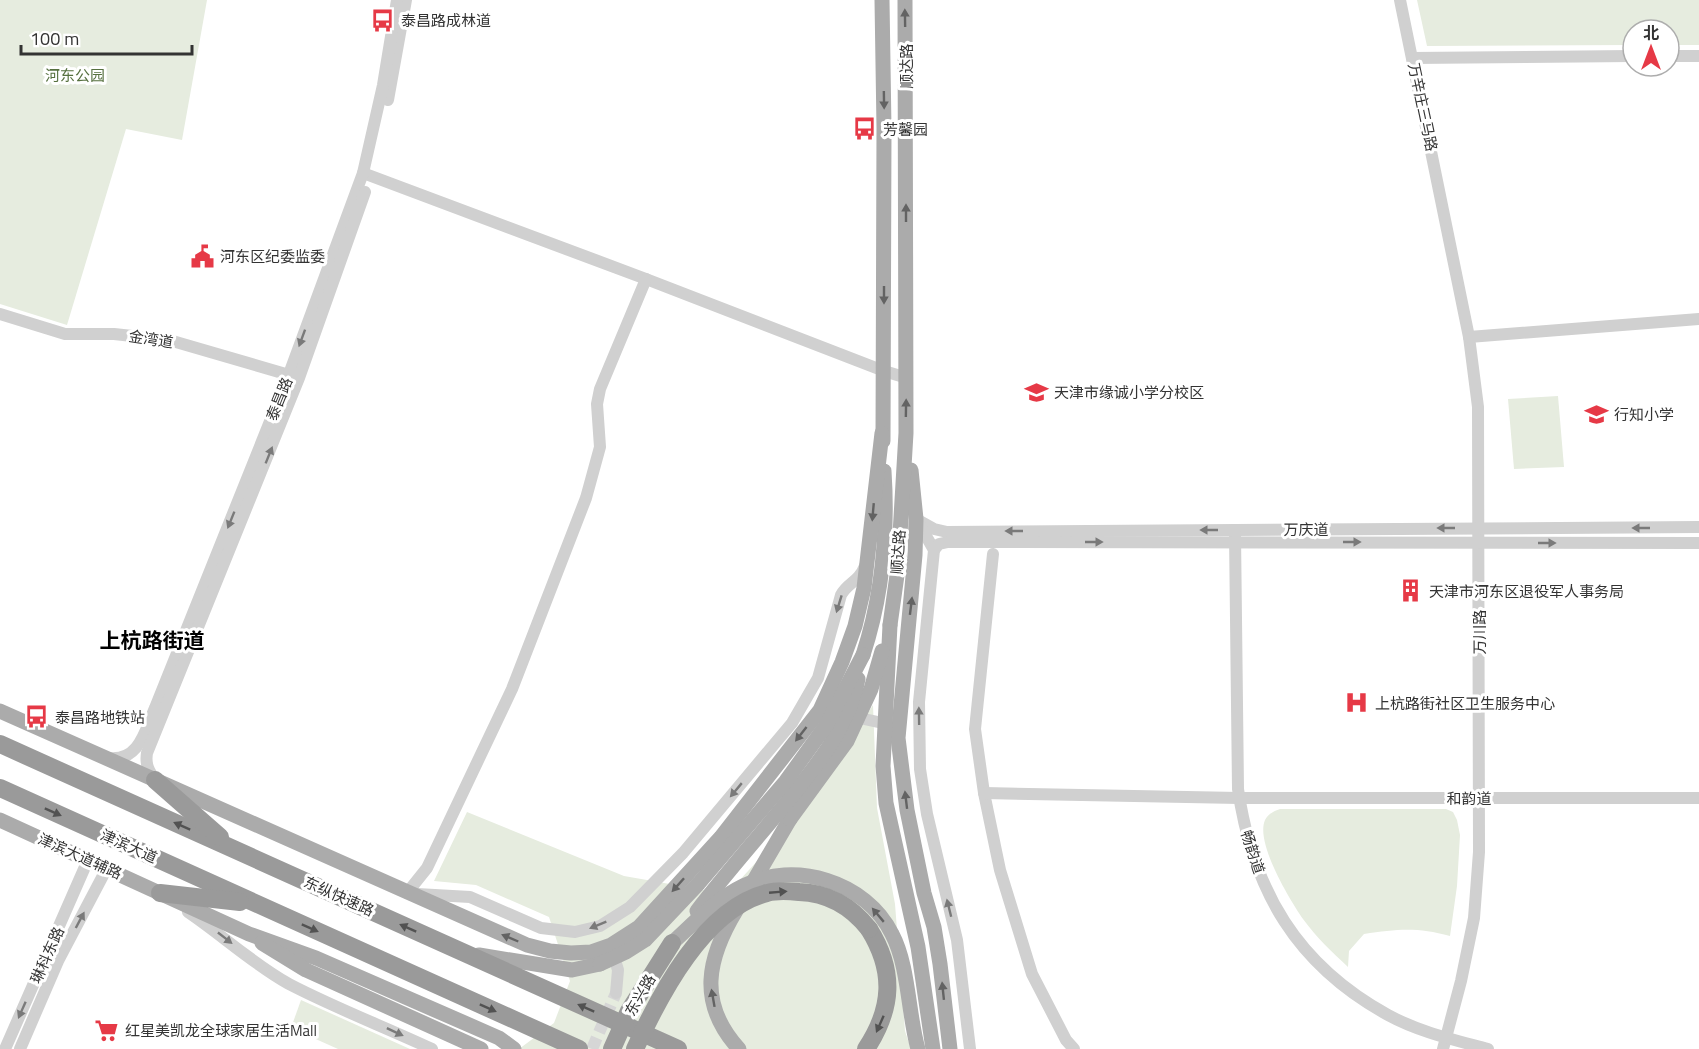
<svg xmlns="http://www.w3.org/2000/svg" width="1699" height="1049" viewBox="0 0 1699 1049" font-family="'Titillium Web','Noto Sans SC',sans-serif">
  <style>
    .green { fill: #e6ecdf }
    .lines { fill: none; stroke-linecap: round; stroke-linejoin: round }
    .minor-tunnel { stroke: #d6d6d6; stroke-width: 12; stroke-dasharray: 12 6; stroke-linecap: butt }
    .minor { stroke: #d0d0d0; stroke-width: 12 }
    .major { stroke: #ababab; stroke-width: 15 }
    .highway { stroke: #9a9a9a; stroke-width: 18 }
    .major-bridge { stroke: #ababab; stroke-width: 15 }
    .highway-bridge { stroke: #9a9a9a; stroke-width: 18 }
    .oneway { fill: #636363 }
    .oneway2 { fill: #7a7a7a }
    .oneway3 { fill: #525252 }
    .labels { text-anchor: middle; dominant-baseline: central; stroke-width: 6; stroke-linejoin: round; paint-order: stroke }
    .poi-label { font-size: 15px; fill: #333; stroke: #fff; text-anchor: start }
    .street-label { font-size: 15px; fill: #333; stroke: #fff }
    .park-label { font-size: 15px; fill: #56703f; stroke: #fff }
    .district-label { font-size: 21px; font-weight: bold; fill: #000; stroke: #fff }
  </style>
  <rect width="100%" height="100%" fill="#fff"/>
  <g class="green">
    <path d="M0,0H207L182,140L126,129L67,325L0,304Z"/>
    <path d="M1417,0H1699V45H1669V30H1633V45L1427,46Z"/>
    <path d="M1558,396L1564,467L1514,469L1508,399Z"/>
    <path d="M873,705L877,808L895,904L905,1031L911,1049H519L554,1023L570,981L549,917L476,885L434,881L467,812L624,876L727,894L812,801Z"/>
    <path d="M1280,809H1446L1453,812L1457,820L1460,835L1457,886L1450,936C1418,927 1397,929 1364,934L1349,951L1348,967C1332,952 1316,937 1303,919C1290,900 1255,843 1265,820C1268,814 1274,811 1280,809Z"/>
    <path d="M301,1000L410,1049H338L291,1028Z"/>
  </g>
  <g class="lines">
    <path class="minor-tunnel" d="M592,1049L616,993"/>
    <g class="minor">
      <path d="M1400,0L1469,337L1478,407L1479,852L1474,918L1461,981L1443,1049"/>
      <path d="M1669,56H1699"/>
      <path d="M1412,58L1633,56"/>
      <path d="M388,100L406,0"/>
      <path d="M363,173L646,279L884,371L907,378"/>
      <path d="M0,314L65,334H114L169,340L296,377"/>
      <path d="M1469,337L1699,319"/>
      <path d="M916,519L934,529L947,532L1699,527"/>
      <path d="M917,520L934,550L919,702L920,769L927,814L957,940L970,1049"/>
      <path d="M1235,534L1238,789C1253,891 1297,965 1388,1015C1419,1032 1455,1040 1488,1049"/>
      <path d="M934,550L939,544L948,542L1699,543"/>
      <path d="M993,554L975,729L984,793L1000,870L1032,974L1066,1040L1074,1049"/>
      <path d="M850,716L892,725"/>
      <path d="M108,758C139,762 145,731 155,708L289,374L363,173L383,85L397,0"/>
      <path d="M155,780C149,771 145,765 147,753L299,378L365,192"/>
      <path d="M984,793L1239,798H1699"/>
      <path d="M407,893L427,868L512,689L586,498L600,447L597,404L600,389L646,279"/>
      <path d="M417,894L470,897L541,928L575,932L600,926L630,907L683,853L792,723L818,678L841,595C848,582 858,583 865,566"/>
      <path d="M188,912C222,935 253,964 289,984C335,1008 385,1027 432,1049"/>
      <path d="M612,950L618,970L616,993"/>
      <path d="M5,1049L88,860"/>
      <path d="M20,1049L58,961L107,868"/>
    </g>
    <g class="major">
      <path d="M882,0L884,128L883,441"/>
      <path d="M911,470L916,519L915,555L898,738L907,810L924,893L934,927L940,964L950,1049"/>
      <path d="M890,625L898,568L906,433L905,0"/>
      <path d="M863,655C882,597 888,532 884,471"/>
      <path d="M0,711L527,945L550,951L571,953L591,952L611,945L639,927L721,837L820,710L842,662L855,626L864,588L882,433"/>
      <path d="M0,820L249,934L316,958L499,1038L514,1049"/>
      <path d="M749,889L790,819"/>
      <path d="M737,909C707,958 697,1003 739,1049"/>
      <path d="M262,943L306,970L481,1049"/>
      <path d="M479,955L572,970L600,964"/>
    </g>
    <g class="highway">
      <path d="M0,744L678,1049"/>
      <path d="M155,780L220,837"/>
      <path d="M0,788L579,1049"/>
      <path d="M160,893L240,902"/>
      <path d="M866,1049C893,1008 895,971 869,929"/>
    </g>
    <g class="major-bridge">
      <path d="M890,625L883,766L886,803L918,947L933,1049"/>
      <path d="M790,819L847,741L871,689L882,651"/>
      <path d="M697,911C724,876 754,842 782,808C813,770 849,728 858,679"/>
      <path d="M672,943C694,923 716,899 743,886C794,860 866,881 892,934C909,966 908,1014 918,1049"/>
      <path d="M600,964L626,952L645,940L699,883L786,781L827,724L863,655"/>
    </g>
    <g class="highway-bridge">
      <path d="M612,1049L629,1011L672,943"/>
      <path d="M635,1049C660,994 704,909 767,893C777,890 789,891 799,892C828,893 851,906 869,929"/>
    </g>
  </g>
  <defs><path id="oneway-solid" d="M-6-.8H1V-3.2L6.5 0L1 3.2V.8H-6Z" transform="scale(1.5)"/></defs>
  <g class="oneway">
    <use href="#oneway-solid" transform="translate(905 18) rotate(-91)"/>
    <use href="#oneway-solid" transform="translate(884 100) rotate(89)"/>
    <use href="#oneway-solid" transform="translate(906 213) rotate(-90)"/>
    <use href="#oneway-solid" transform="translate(884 295) rotate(90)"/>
    <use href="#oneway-solid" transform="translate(906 408) rotate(-89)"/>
    <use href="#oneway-solid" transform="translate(873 512) rotate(95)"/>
    <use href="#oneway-solid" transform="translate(911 606) rotate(-83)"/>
    <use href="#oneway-solid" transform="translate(801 734) rotate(128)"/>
    <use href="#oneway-solid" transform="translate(906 800) rotate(-97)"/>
    <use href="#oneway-solid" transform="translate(678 885) rotate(132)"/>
    <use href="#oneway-solid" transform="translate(878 915) rotate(-130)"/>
    <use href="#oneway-solid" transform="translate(510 938) rotate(-157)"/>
    <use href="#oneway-solid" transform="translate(943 991) rotate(-96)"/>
    <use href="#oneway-solid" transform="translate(713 998) rotate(-100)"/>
  </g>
  <g class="oneway2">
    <use href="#oneway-solid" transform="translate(302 338) rotate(110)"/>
    <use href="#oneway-solid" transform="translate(269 455) rotate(-68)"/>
    <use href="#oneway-solid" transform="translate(231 520) rotate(112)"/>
    <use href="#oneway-solid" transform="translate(1446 528) rotate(180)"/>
    <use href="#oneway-solid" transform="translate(1641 528) rotate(180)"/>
    <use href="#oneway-solid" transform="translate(1209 530) rotate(180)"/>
    <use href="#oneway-solid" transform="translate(1014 531) rotate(180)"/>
    <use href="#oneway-solid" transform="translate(1094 542)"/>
    <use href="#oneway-solid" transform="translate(1352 542)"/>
    <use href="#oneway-solid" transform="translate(1547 543)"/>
    <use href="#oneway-solid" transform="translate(839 604) rotate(107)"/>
    <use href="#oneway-solid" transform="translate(919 716) rotate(-91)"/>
    <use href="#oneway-solid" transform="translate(736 790) rotate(130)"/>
    <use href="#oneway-solid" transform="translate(949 908) rotate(-104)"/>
    <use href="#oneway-solid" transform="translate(80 920) rotate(-62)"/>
    <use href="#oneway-solid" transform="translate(598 925) rotate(158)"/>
    <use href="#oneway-solid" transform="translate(225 938) rotate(38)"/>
    <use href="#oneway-solid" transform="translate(22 1010) rotate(114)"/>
    <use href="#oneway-solid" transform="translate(395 1032) rotate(25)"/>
  </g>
  <g class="oneway3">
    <use href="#oneway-solid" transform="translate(53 812) rotate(24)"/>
    <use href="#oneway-solid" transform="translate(182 826) rotate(-156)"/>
    <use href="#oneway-solid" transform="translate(778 892) rotate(-5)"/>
    <use href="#oneway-solid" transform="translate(310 928) rotate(24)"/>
    <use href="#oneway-solid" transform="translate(408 928) rotate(-156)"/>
    <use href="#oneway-solid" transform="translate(488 1008) rotate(24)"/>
    <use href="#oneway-solid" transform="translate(586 1008) rotate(-156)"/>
    <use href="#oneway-solid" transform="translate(880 1024) rotate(114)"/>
  </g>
  <defs>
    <symbol id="bus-bare" viewBox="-9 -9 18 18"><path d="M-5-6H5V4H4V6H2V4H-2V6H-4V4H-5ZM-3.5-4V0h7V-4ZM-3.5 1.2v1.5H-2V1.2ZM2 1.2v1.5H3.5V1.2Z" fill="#e63946" stroke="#fff" stroke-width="2.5" paint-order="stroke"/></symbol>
    <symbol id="civic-bare" viewBox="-9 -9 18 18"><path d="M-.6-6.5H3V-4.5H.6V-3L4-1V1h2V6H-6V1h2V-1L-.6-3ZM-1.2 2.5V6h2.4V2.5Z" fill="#e63946" stroke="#fff" stroke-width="2.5" paint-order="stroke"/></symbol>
    <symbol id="school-bare" viewBox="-9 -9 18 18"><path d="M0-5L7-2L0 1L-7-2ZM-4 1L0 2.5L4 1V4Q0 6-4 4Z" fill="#e63946" stroke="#fff" stroke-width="2.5" paint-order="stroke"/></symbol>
    <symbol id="building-bare" viewBox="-9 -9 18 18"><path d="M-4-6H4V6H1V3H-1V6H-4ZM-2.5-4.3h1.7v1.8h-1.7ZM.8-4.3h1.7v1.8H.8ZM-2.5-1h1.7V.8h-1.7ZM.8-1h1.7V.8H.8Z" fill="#e63946" stroke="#fff" stroke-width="2.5" paint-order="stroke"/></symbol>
    <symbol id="hospital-bare" viewBox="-9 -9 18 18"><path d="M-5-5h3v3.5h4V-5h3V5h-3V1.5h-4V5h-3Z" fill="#e63946" stroke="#fff" stroke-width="2.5" paint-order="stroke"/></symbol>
    <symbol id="supermarket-bare" viewBox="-9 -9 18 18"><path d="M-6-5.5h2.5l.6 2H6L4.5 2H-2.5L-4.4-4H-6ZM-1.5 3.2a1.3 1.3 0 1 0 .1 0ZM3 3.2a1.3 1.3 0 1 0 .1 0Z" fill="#e63946" stroke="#fff" stroke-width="2.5" paint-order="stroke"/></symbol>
  </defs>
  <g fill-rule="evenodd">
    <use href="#bus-bare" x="366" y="4" width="33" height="33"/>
    <use href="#bus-bare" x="848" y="112" width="33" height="33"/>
    <use href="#civic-bare" x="186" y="240" width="33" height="33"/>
    <use href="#school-bare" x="1020" y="376" width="33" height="33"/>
    <use href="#school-bare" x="1580" y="398" width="33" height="33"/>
    <use href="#building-bare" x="1394" y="574" width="33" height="33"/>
    <use href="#hospital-bare" x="1340" y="686" width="33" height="33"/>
    <use href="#bus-bare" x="20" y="700" width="33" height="33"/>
    <use href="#supermarket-bare" x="90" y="1014" width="33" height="33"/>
  </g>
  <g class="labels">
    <g class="poi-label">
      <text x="401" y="20">泰昌路成林道</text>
      <text x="883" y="129">芳馨园</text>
      <text x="220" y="256">河东区纪委监委</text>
      <text x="1054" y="392">天津市缘诚小学分校区</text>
      <text x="1614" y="414">行知小学</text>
      <text x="1429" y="591">天津市河东区退役军人事务局</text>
      <text x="1375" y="703">上杭路街社区卫生服务中心</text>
      <text x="55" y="717">泰昌路地铁站</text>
      <text x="125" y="1030">红星美凯龙全球家居生活Mall</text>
    </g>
    <g class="street-label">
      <text transform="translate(906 66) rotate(-90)">顺达路</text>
      <text transform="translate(1423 107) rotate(78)">万辛庄三马路</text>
      <text transform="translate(151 339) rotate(9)">金湾道</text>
      <text transform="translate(279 399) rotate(-68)">泰昌路</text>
      <text x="1306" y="529">万庆道</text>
      <text transform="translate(898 552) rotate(-86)">顺达路</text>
      <text transform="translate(1479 632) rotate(-90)">万川路</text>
      <text x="1469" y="798">和韵道</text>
      <text transform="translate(129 846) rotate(24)">津滨大道</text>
      <text transform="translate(1253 852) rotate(72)">畅韵道</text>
      <text transform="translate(80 856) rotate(24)">津滨大道辅路</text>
      <text transform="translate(339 896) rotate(24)">东纵快速路</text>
      <text transform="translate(47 955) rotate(-66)">琳科东路</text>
      <text transform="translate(640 995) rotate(-60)">东兴路</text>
    </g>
    <g class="park-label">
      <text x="75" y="75">河东公园</text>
    </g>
    <g class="district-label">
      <text x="152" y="640">上杭路街道</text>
    </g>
  </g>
  <g transform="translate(1651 48)"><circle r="28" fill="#ffffff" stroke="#adadad" stroke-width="1.5"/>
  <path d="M0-4.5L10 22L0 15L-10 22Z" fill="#e63946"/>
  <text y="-9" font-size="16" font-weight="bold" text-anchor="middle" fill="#333333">北</text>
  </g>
  <path d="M21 45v9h171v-9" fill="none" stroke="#333333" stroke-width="3"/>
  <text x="30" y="45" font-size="18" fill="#333333" stroke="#ffffff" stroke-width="4.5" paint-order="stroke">100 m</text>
</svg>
